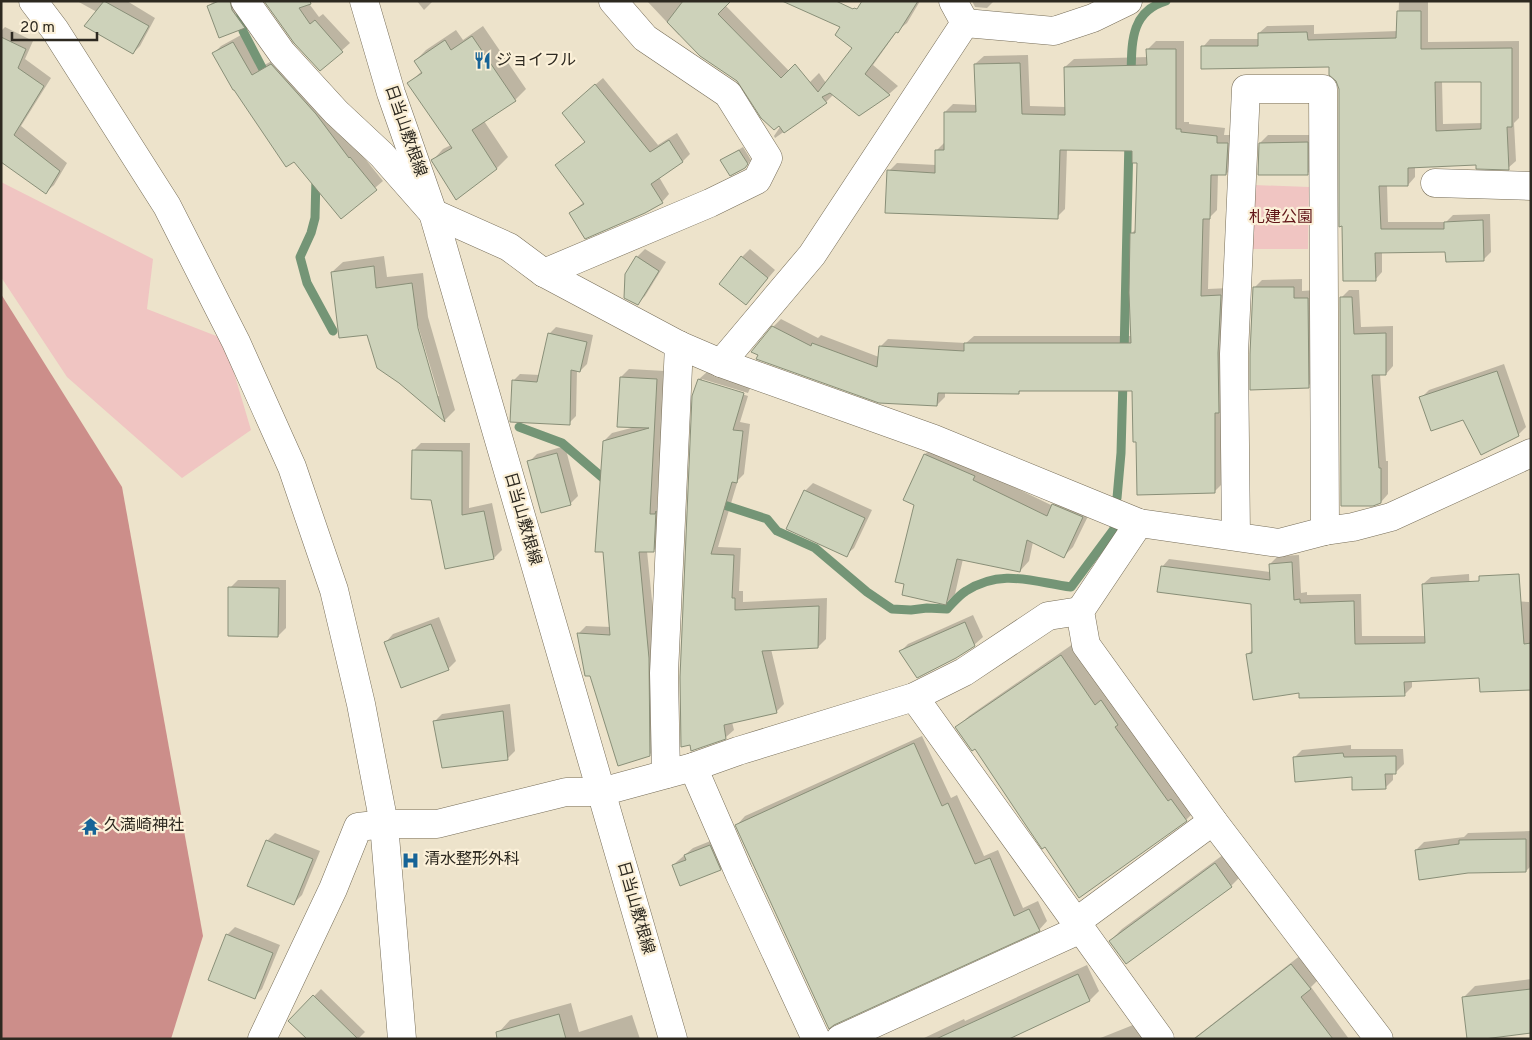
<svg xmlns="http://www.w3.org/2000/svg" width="1532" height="1040" viewBox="0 0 1532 1040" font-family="Overpass,'Noto Sans JP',sans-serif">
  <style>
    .green { fill: #f0c5c2 }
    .forest { fill: #cc8e8a }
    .shadow { fill: #0003; fill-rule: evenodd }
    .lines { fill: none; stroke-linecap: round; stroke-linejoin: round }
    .stream { stroke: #749576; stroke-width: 9 }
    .building { fill: #cdd2ba; stroke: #898f78; fill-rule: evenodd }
    .minor-casing { stroke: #766d58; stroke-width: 29 }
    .major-casing { stroke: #766d58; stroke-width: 29 }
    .minor { stroke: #fff; stroke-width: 28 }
    .major { stroke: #fff; stroke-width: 28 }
    .labels { text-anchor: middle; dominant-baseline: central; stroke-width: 4.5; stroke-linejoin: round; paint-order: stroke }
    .poi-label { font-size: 16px; fill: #2d2920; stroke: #fbf0d8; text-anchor: start }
    .street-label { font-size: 16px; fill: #2d2920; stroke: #fbf0d8 }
    .park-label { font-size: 16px; fill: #611619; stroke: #fbf0d8 }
  </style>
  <rect width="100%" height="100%" fill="#ede3cb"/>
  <g class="green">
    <path d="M1,182L153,259L147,309L224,339L251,430L182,478L67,377L1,277Z"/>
    <path d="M1254,185L1309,187L1308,249H1253Z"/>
  </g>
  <path class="forest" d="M1,294L122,487L203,936L171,1039H1Z"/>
  <g class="shadow">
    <path d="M77,1H127L155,18L140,46L133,53L97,12Z"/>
    <path d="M215,1H234L248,24L244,27L220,36L208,6Z"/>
    <path d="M266,1H307L319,17L323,14L350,43L320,70Z"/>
    <path d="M417,1H433L424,10Z"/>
    <path d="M647,1H725V5L790,72L772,112L738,80L680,34L679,35Z"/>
    <path d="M863,1H920L907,23L897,31L873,65L898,86L889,94H834L826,102L775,138L774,136L810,82L819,73L826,83L854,47Z"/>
    <path d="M972,1H994L987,8L975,7Z"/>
    <path d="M1399,1H1428V42L1519,41V118L1514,123L1516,161L1508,168L1477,164L1415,167V177L1408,185H1387L1388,222H1446L1453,215L1490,214L1491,252L1484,259L1447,251L1382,252V272L1375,280L1340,89L1330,66L1203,47L1210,39H1260L1259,33L1267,26L1314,25V34L1398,31ZM1442,81H1483V123L1443,124Z"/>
    <path d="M483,26L526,89L515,100L484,121L508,157L497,168L456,198L433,160L443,149L451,145L409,83L422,71L415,61L426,50L456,30L463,40Z"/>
    <path d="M5,27L33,41L25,59L51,78L21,126L67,163L54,185L46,192L1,161V31Z"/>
    <path d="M241,35L259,68L279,57L324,106L357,151L358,150L383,181L341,217L214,53L221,46Z"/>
    <path d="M1156,41H1184V122H1189V124L1225,128L1224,135H1236L1234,166L1226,174H1218L1217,210L1210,217L1208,289L1229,288L1222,484L1214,492L1137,441L1133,390H1021L1018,393L945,392V397L937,405L879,402L773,327L781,319L818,338L821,335L879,357L880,347L888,339L966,343L974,336H1132V233L1137,228L1138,162L1134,150L1067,149L1065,209L1057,217L889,171L897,163L936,165V151L945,142V112L953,104L977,105L975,64L984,56L1028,55L1030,106L1066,107L1065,67L1074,59L1148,57V49Z"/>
    <path d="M603,78L658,145L677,133L690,154L683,161L659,177L669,194L662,202L570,214L584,202L557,165L586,141L571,106Z"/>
    <path d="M1268,135H1315V166L1307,174L1260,143Z"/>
    <path d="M743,147L751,160L745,167L722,160Z"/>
    <path d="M645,249L666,262L645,296L637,304V257Z"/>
    <path d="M750,249L775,270L746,304L742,257Z"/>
    <path d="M384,256L387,277L423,273L428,317L455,410L445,420L399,382L332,272L343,262ZM415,322H417L439,396H436Z"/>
    <path d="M1302,279V291L1316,290V378L1308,386L1254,288L1262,280Z"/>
    <path d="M1349,290H1359L1361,327L1393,326V366L1386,374H1380L1386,461H1388V494L1381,502L1341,298Z"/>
    <path d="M556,327L593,335L587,364L580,371L577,370L576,416L569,423L513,381L520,374L540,375L549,334Z"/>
    <path d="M1504,364L1526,427L1518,435L1421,398L1429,390Z"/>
    <path d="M629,369L665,371L657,506L662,507L661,543L653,551H647L657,650L658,747L649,755L579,633L586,626L611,627L604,441L612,433L635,427L621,377Z"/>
    <path d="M707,372L751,386L748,393L702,379V381L748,396L740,422L750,424L744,474L738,480L718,547L741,548L739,591H743V602L827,598L826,639L818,647L771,649L784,704L776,712L732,722L734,730L726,737L692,750L694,396L699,379Z"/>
    <path d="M421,443H470L469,508L492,503L502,550L494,558L432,498L413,451Z"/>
    <path d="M935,445L981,471L1053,506L1063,496L1092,508L1073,547L1064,556L1033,542L1029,561L1020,571L963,559L955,594L945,604L915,504L905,500L925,454Z"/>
    <path d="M565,446L578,496L570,504L529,462L537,454Z"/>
    <path d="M813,483L872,510L854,548L846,555L805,491Z"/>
    <path d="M1299,555L1301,593L1307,592V595L1361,594L1362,636H1426L1423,584L1431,577L1469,574L1470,599L1529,602L1531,689L1480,676L1412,680V687L1404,695L1248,654L1253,649L1252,603L1162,567L1169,559L1270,572V564L1278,556Z"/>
    <path d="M238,580H286V628L278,636L230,588Z"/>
    <path d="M973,615L983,637L974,645L956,657L900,652L908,644Z"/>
    <path d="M439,617L456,661L448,669L386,642L393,634Z"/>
    <path d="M1073,644L1198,808L1186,820L975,748L957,727L969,716Z"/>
    <path d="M510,704L515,751L507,759L434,722L442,714Z"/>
    <path d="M922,736L951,798L957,795L984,856L998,850L1023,908L1038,901L1047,921L1039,930L737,825L745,816Z"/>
    <path d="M1351,745V749H1403L1404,764L1396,772L1393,773V780L1385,788L1353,776L1294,758L1302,750Z"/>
    <path d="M1531,831V866L1526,871L1416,850L1424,842L1464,837L1468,833Z"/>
    <path d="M275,833L320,851L302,895L294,903L267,841Z"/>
    <path d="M718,838L728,861L720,869L673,865L693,848Z"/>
    <path d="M1227,852L1243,874L1231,886L1110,941L1122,929Z"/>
    <path d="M235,927L280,945L262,989L254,997L227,935Z"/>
    <path d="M1301,955L1319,979L1311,987L1349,1039H1193Z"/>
    <path d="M1087,965L1099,991L1090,1000L1006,1039H922L964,1019L965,1021Z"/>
    <path d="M1531,979V1032L1463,998L1475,986Z"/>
    <path d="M321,989L365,1032L358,1039L290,1021Z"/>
    <path d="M571,1003L579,1032L632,1015L640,1039H500L499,1032L510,1020Z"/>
    <path d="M1138,1023L1144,1039H1098Z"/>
  </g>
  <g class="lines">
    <g class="stream">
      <path d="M240,8L243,31L268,79"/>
      <path d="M1131,77C1132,45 1129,12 1166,1"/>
      <path d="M316,176L315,218L311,233L300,257L307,283L333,331"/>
      <path d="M1124,355L1129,140"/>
      <path d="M519,427L562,443L603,478L611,480"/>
      <path d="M1117,498L1121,453L1123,380"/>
      <path d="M715,502L767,519L777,531L815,548L867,592L892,609L911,610L927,608L947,609C953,603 959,595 966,591C1002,568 1033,582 1071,587L1114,529L1115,520"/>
    </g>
  </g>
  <g class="building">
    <path d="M104,1L149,26L133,54L84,26Z"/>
    <path d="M219,1H230L232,10L245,28L219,38L207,6Z"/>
    <path d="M264,1H310L311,4L299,8L310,24L315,20L343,52L320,71L294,43Z"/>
    <path d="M683,1H731L718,14L781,78L795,64L818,92L852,48L835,35L840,27L782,1H836L853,9L854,8L857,9L862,1H918L898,33L896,32L865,74L890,95L859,116L830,93L822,97L827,103L784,133L779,126L774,130L761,118L737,81L700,56L667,22Z"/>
    <path d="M1397,11H1421V49L1512,48V127H1507L1509,170L1476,169V165L1408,168V186H1379L1381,229H1444V222L1483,220L1484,261L1446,262L1445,252L1375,253L1376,281H1343L1342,226L1339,227V89L1336,81L1329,75V67L1201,69V46H1258V33L1307,32L1308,40L1396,38ZM1435,82H1481V129L1436,131Z"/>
    <path d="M472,36L516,101L472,130L497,169L456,200L431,160L452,148L407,83L422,73L414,61L445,40L451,50Z"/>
    <path d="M1,37L26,49L18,68L44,86L14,135L60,171L46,194L1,162Z"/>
    <path d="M233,42L252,75L271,64L316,114L349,158L350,157L377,190L341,219L294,162L286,167L234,90H233L212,53Z"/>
    <path d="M1146,49H1176V129H1181V132L1217,136V143H1228L1226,175H1211L1210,219H1203L1201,296L1221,295L1218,353L1219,413H1215V493L1137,495L1136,442H1133L1132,391H1019V394L938,393L937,406L879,403L756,359L758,355L751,352L772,326L811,346L812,343L877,367L879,346L964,351V343H1131L1129,293L1130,233H1135L1137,163H1132V151L1060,150L1058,219L885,213L887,170L935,173V150H944V112H976L974,64L1020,63L1022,114L1065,115L1064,67L1147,65Z"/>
    <path d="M595,84L650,152L669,140L683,162L651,184L663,203L645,213L585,239L569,213L584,204L555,165L585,142L562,113Z"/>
    <path d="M1308,142V175H1258L1259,143Z"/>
    <path d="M739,150L748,164L745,168L730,176L720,160Z"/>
    <path d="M636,256L659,271L638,305L624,298L625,274Z"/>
    <path d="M741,256L768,278L746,305L719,284Z"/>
    <path d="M374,266L376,288L412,283L418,328L445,422L399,383L377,368L367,335L339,338L331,272Z"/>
    <path d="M1253,287H1294V298H1308L1309,388L1250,390V354Z"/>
    <path d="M1340,297H1352L1354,334L1386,333V375H1372L1379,468H1381V503L1373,506H1341Z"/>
    <path d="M548,333L587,342L580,372L571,370L570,425L510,422L512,380L537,382Z"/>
    <path d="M1497,371L1519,436L1481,455L1463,420L1431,431L1419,397Z"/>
    <path d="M620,377L657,379L650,514H655L656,511L654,552H639L649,658L650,756L618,766L590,676H585L577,633L610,635L603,552H595L603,441L649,428L617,427Z"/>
    <path d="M698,379L744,393L733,430L743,431L737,483L732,482L711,554L734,555L732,598H735V610L819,606L818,648L762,651L777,713L724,725L726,739L691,751L690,745L681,747L680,677L692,396Z"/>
    <path d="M412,450L462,451V515L484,511L494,559L445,569L431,500L411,499Z"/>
    <path d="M557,453L571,505L541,513L527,461Z"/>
    <path d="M924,454L975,476L973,480L1047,516L1052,504L1083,517L1064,558L1027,540L1020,572L957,559L946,605L902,595L904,584L895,582L914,505L903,500Z"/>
    <path d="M804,490L865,518L847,557L786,529Z"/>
    <path d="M1292,562L1294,600L1300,599V603L1354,601L1355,644L1425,643L1422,584L1479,581V576L1519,574L1524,644L1531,643V690L1480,692L1479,678L1404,682L1405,696L1299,698V693L1253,700L1246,654L1252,653L1251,604L1157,592L1161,566L1270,580L1269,564Z"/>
    <path d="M228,587L279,588L278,637L228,636Z"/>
    <path d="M965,622L975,646L956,658L917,678L899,651Z"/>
    <path d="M431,624L449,670L401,688L384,642Z"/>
    <path d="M1061,655L1095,705L1101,700L1118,725L1115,727L1168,801L1171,799L1187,821L1079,898L1045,847L1042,849L1025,824L975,749L972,751L955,727Z"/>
    <path d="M503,711L508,760L442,768L433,721Z"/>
    <path d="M914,743L942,806L948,803L975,864L990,858L1014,916L1029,909L1040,931L834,1025L829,1029L735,825Z"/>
    <path d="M1343,753L1344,757L1396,756V774H1385L1386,789L1352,790V777L1295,782L1293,757Z"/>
    <path d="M1526,839V872L1468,873L1419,880L1415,850L1459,844V840Z"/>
    <path d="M266,840L313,859L294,905L247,886Z"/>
    <path d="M710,845L721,870L680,886L672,865L686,860L684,855Z"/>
    <path d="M1215,863L1232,887L1126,964L1109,941Z"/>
    <path d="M226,934L273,953L255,999L208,980Z"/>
    <path d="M1291,964L1311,989L1301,997L1333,1039H1194Z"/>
    <path d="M1078,974L1090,1001L1009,1039H936Z"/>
    <path d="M1531,989V1033L1484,1039H1467L1462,997Z"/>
    <path d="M313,995L358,1039H307L288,1021Z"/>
    <path d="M559,1014L566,1039H497L496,1032Z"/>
  </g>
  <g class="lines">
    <defs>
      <g id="minor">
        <path d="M33,1L55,30L167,206L236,342L292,467L334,590L361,704L384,824L402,1039"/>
        <path d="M245,1L282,53L336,112L382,155L433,213L509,247L544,273L679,345L721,363L934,439L1139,523L1279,543L1325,531L1353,527L1391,517L1531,453"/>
        <path d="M965,23L1054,31L1093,18L1128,1"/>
        <path d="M1435,183L1531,186"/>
        <path d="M544,273L710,203L757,180L768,158L728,94L645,38L613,1"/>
        <path d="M721,363L812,255L965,23L953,1"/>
        <path d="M1139,523L1080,611L1086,645L1213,821L1379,1039"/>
        <path d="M1236,536L1234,354L1246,89H1323L1325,531"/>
        <path d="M914,697L1160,1039"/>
        <path d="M693,767L739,873L816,1039"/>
        <path d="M666,774L664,673L679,345"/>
        <path d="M1076,922L1213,821"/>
        <path d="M262,1039L333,889L358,827L384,824H437L566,792H601L693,767L738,751L914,697L964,672L1048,616L1080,611"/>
        <path d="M840,1039L1081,929"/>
      </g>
      <path id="major" d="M364,1L391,93L433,213L673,1039"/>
    </defs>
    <use href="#minor" class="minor-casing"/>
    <use href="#major" class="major-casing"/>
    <use href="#minor" class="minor"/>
    <use href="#major" class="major"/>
  </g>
  <defs>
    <symbol id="restaurant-bare" viewBox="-9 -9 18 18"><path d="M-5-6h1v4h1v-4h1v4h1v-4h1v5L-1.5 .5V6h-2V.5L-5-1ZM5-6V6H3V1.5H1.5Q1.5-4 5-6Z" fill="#176497" stroke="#fbf0d8" stroke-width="2.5" paint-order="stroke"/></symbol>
    <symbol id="temple-bare" viewBox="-9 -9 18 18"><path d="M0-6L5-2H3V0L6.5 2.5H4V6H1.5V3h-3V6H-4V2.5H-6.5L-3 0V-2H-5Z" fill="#176497" stroke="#fbf0d8" stroke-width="2.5" paint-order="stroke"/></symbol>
    <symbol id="hospital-bare" viewBox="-9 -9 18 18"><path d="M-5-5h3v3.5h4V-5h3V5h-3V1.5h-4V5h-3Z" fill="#176497" stroke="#fbf0d8" stroke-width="2.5" paint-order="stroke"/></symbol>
  </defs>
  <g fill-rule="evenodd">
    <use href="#restaurant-bare" x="470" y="48" width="25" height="25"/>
    <use href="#temple-bare" x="78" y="814" width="25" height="25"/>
    <use href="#hospital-bare" x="398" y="848" width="25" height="25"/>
  </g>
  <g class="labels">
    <g class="poi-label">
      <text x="496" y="61">ジョイフル</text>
      <text x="104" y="826">久満崎神社</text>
      <text x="424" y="860">清水整形外科</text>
    </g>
    <g class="street-label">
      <text transform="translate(405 131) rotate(71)">日当山敷根線</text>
      <text transform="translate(522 519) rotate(74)">日当山敷根線</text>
      <text transform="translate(635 908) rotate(74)">日当山敷根線</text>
    </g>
    <g class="park-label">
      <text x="1281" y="218">札建公園</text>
    </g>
  </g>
  <rect width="1532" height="1040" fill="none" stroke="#2d2920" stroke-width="5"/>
  <path d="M12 32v8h85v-8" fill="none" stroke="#2d2920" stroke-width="2.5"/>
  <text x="20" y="32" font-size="15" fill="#2d2920" stroke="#fbf0d8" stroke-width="4" paint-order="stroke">20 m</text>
</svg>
